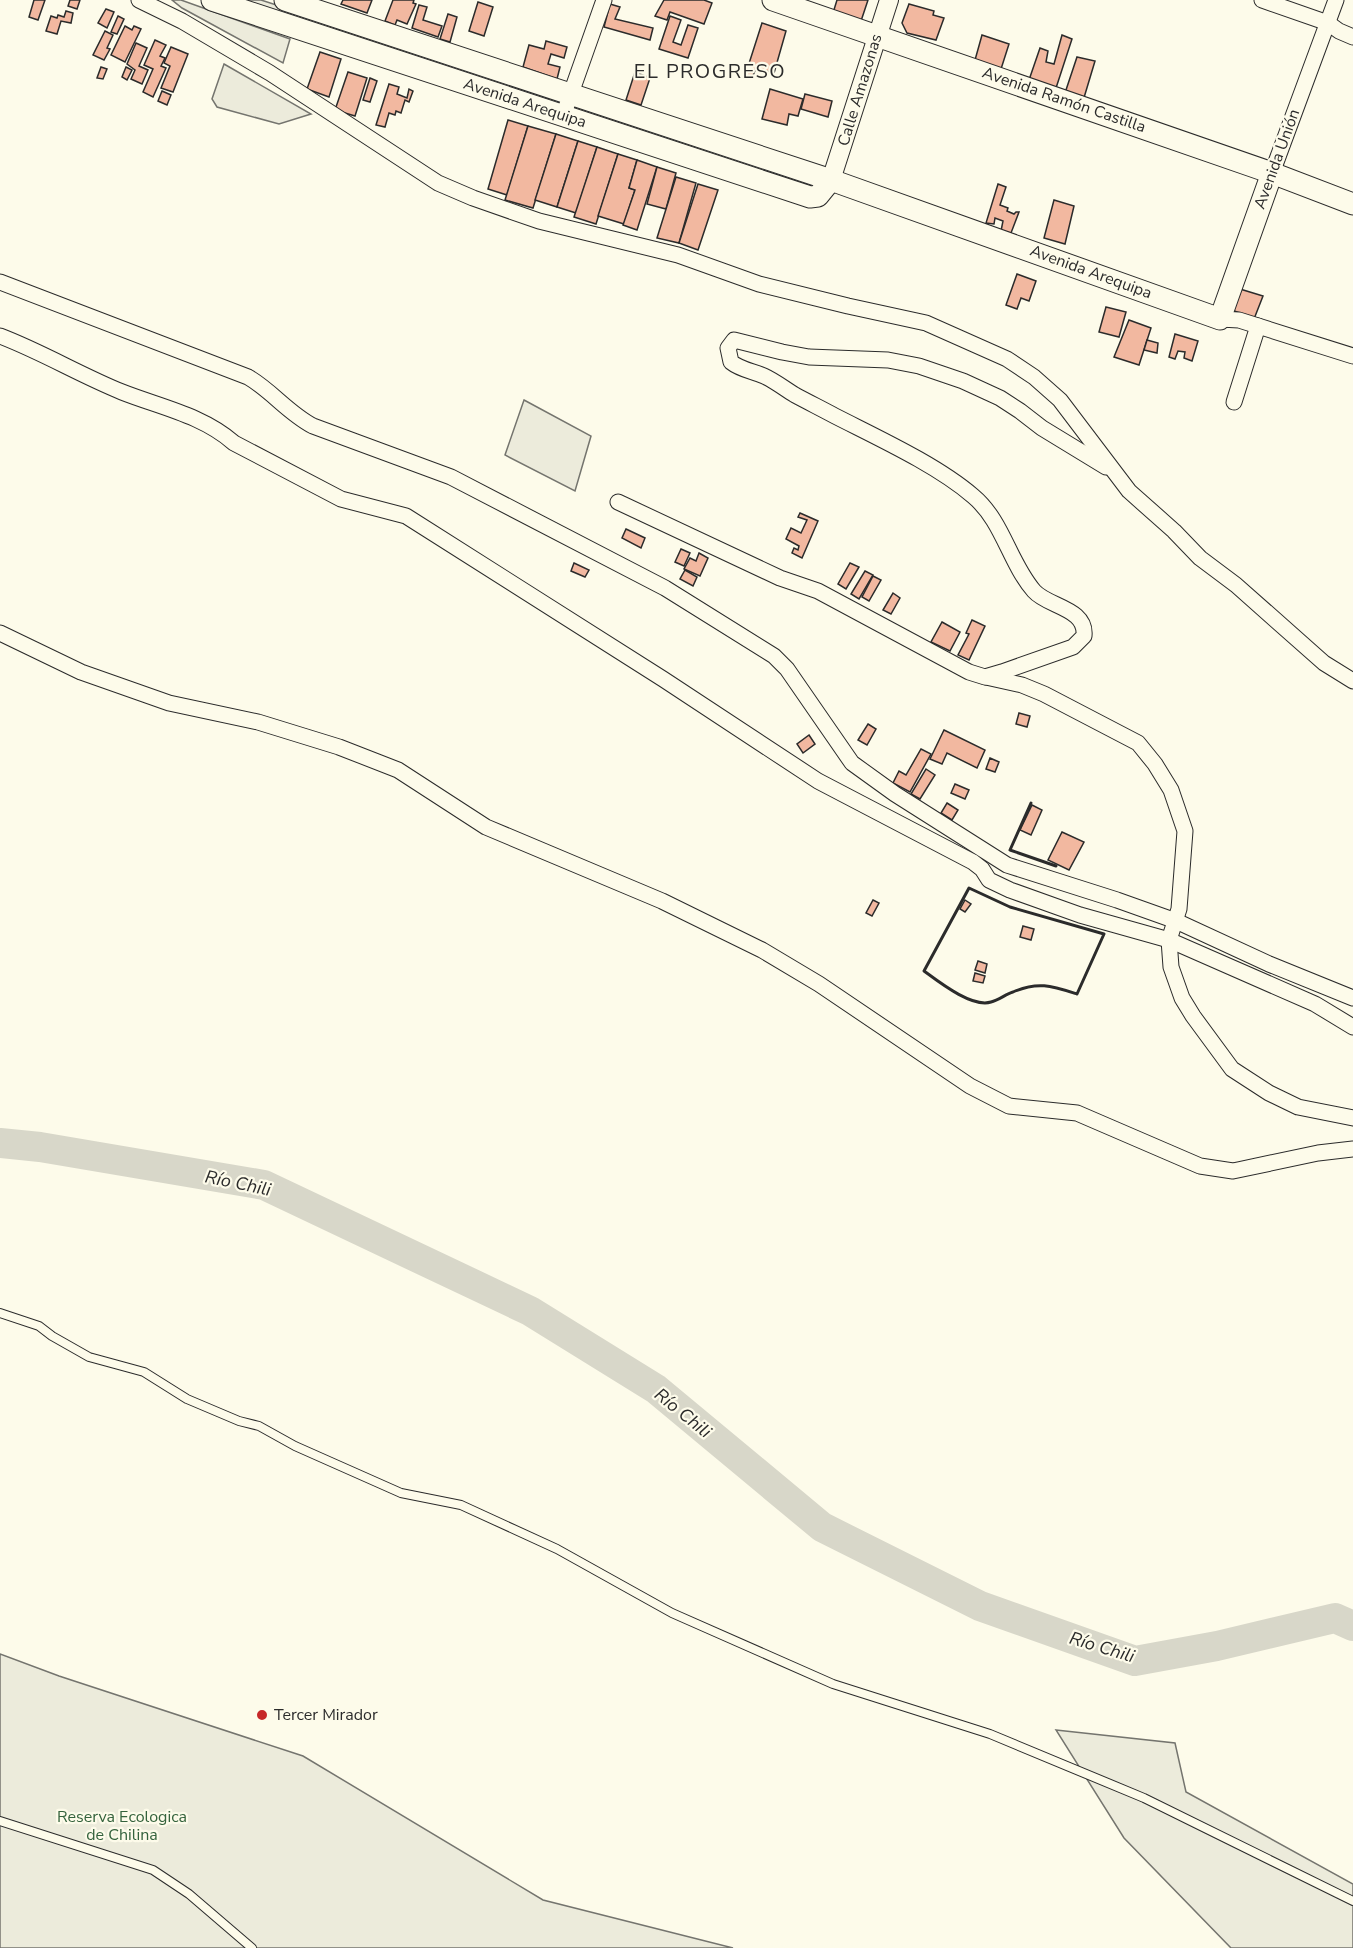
<svg xmlns="http://www.w3.org/2000/svg" width="1353" height="1948" viewBox="0 0 1353 1948" font-family="'Nunito Sans',sans-serif">
  <style>
    .green { fill: #ecebdb; stroke: #74746e; stroke-width: 1.5 }
    .lines { fill: none; stroke-linecap: round; stroke-linejoin: round }
    .river { stroke: #d8d7c9; stroke-width: 30 }
    .building { fill: #f2b8a0; stroke: #2b2b2b; stroke-width: 1.5 }
    .service-casing { stroke: #2b2b2b; stroke-width: 10 }
    .minor-casing { stroke: #2b2b2b; stroke-width: 17 }
    .tertiary-casing { stroke: #2b2b2b; stroke-width: 20 }
    .secondary-casing { stroke: #2b2b2b; stroke-width: 23 }
    .service { stroke: #fdfbea; stroke-width: 8 }
    .minor { stroke: #fdfbea; stroke-width: 15 }
    .tertiary { stroke: #fdfbea; stroke-width: 18 }
    .secondary { stroke: #fdfbea; stroke-width: 21 }
    .wall { stroke: #2b2b2b; stroke-width: 3 }
    .poi-dot { fill: #c62828; stroke: #fdfbea; stroke-width: 2 }
    .labels { text-anchor: middle; dominant-baseline: central; stroke-width: 4.5; stroke-linejoin: round; paint-order: stroke }
    .street-label { font-size: 16px; fill: #2b2b2b; stroke: #fdfbea }
    .poi-label { font-size: 16px; fill: #2b2b2b; stroke: #fdfbea; text-anchor: start }
    .park-label { font-size: 16px; fill: #34623c; stroke: #fdfbea }
    .water-label { font-size: 18px; font-style: italic; fill: #2b2b2b; stroke: #fdfbea }
    .quarter-label { font-size: 20px; letter-spacing: 1.5px; fill: #2b2b2b; stroke: #fdfbea }
  </style>
  <rect width="100%" height="100%" fill="#fdfbea"/>
  <g class="green">
    <path d="M172,0H181L290,39L283,63L182,8Z"/>
    <path d="M239,0H261L295,11L293,18Z"/>
    <path d="M340,25L549,93L546,102L337,33Z"/>
    <path d="M224,64L311,114L279,124L217,107L212,99Z"/>
    <path d="M596,110L807,179L804,187L593,119Z"/>
    <path d="M524,400L591,436L575,491L505,455Z"/>
    <path d="M0,1654L59,1676L303,1756L543,1900L733,1948H0Z"/>
    <path d="M1056,1730L1175,1743L1186,1792L1353,1884V1948H1231L1124,1838Z"/>
  </g>
  <g class="lines">
    <path class="river" d="M0,1143L40,1147L264,1185L530,1311L656,1389L822,1527L980,1606L1135,1661L1217,1646L1335,1618L1353,1626"/>
  </g>
  <g class="building">
    <path d="M34,0H45L38,20L29,17Z"/>
    <path d="M70,0H80L77,9L68,6Z"/>
    <path d="M343,0H372L367,13L341,4Z"/>
    <path d="M393,0H414L413,3L416,4L407,24L397,20L395,25L385,21Z"/>
    <path d="M664,0H704L712,3L704,24L670,12L667,20L655,16Z"/>
    <path d="M837,0H868L861,21L833,13Z"/>
    <path d="M478,2L493,7L484,36L469,31Z"/>
    <path d="M610,4L620,7L615,19L653,28L650,40L604,27Z"/>
    <path d="M909,4L934,11L933,15L944,18L936,40L907,33L902,23Z"/>
    <path d="M419,5L427,7L423,20L442,26L438,37L412,28Z"/>
    <path d="M106,9L114,12L107,28L98,23Z"/>
    <path d="M66,11L73,13L71,23L61,21L57,34L46,31L51,16L57,18L58,15L64,17Z"/>
    <path d="M448,14L457,17L450,42L440,39Z"/>
    <path d="M118,16L124,19L117,34L111,32Z"/>
    <path d="M670,16L681,20L673,42L681,45L688,25L698,28L688,58L659,49Z"/>
    <path d="M762,23L786,31L774,73L756,68L752,78L745,76Z"/>
    <path d="M125,26L132,30L134,26L141,29L125,62L111,55Z"/>
    <path d="M105,31L113,35L107,48L110,49L104,60L93,55Z"/>
    <path d="M982,35L1009,44L1001,69L975,60Z"/>
    <path d="M1062,35L1072,39L1056,88L1029,80L1040,48L1048,51L1046,62L1054,64Z"/>
    <path d="M155,40L166,45L160,56L165,58L161,66L166,68L153,97L143,92L153,69L144,65Z"/>
    <path d="M546,41L567,47L564,58L551,54L548,64L560,67L557,79L523,67L529,45L544,49Z"/>
    <path d="M136,43L147,48L139,66L148,70L142,84L131,79L135,70L127,64Z"/>
    <path d="M171,47L188,54L173,92L161,88L170,66L164,63Z"/>
    <path d="M320,52L341,59L329,97L307,89Z"/>
    <path d="M1077,57L1095,61L1083,101L1064,96Z"/>
    <path d="M101,67L107,69L103,79L97,78Z"/>
    <path d="M126,67L132,70L127,80L122,77Z"/>
    <path d="M348,72L367,78L355,116L335,110Z"/>
    <path d="M635,72L650,78L641,105L626,100Z"/>
    <path d="M370,78L377,81L370,102L363,100Z"/>
    <path d="M389,84L399,87L397,94L407,98L409,89L413,91L409,102L405,100L401,113L396,111L395,115L389,113L385,127L376,125Z"/>
    <path d="M770,89L803,99L798,116L789,114L787,125L762,119Z"/>
    <path d="M162,91L171,95L167,105L158,101Z"/>
    <path d="M805,94L832,101L828,117L801,109Z"/>
    <path d="M508,120L528,126L507,195L488,189Z"/>
    <path d="M528,126L556,134L533,208L505,200Z"/>
    <path d="M556,134L578,141L557,207L535,200Z"/>
    <path d="M578,141L597,147L576,213L557,207Z"/>
    <path d="M597,147L618,154L596,224L574,217Z"/>
    <path d="M618,154L637,160L629,188L635,190L624,224L598,216Z"/>
    <path d="M637,160L657,167L637,230L623,225L635,190L629,188Z"/>
    <path d="M657,167L676,173L666,209L647,204Z"/>
    <path d="M676,177L696,183L679,243L657,238Z"/>
    <path d="M698,184L718,190L698,250L679,243Z"/>
    <path d="M998,184L1006,187L1000,205L1008,208L1007,211L1014,214L1016,212H1019L1011,233L1001,231L1003,221L995,218L994,224L986,223Z"/>
    <path d="M1054,200L1074,206L1065,244L1044,238Z"/>
    <path d="M1017,274L1036,281L1029,301L1021,298L1017,309L1006,305Z"/>
    <path d="M1240,289L1263,296L1254,319L1232,310Z"/>
    <path d="M1106,307L1126,312L1119,337L1099,332Z"/>
    <path d="M1129,320L1151,328L1139,365L1114,357Z"/>
    <path d="M1175,334L1198,341L1192,361L1184,358L1185,352L1178,351L1175,359L1169,357Z"/>
    <path d="M1147,340L1158,343L1157,353L1144,350Z"/>
    <path d="M800,513L818,521L802,558L792,553L794,548L798,550L799,546L786,539L791,528L801,533L807,520L798,517Z"/>
    <path d="M626,529L645,538L641,548L622,538Z"/>
    <path d="M681,549L690,553L684,566L675,562Z"/>
    <path d="M699,553L708,558L700,576L684,569L690,558L696,561Z"/>
    <path d="M574,563L589,570L585,577L571,571Z"/>
    <path d="M850,563L859,567L846,589L838,584Z"/>
    <path d="M685,570L697,577L693,586L680,579Z"/>
    <path d="M865,571L873,575L859,599L851,594Z"/>
    <path d="M873,576L881,580L869,601L862,597Z"/>
    <path d="M893,593L900,598L891,614L883,610Z"/>
    <path d="M972,620L985,626L969,660L958,655L969,634L966,633Z"/>
    <path d="M942,622L960,632L950,651L931,642Z"/>
    <path d="M1019,713L1030,716L1027,727L1016,724Z"/>
    <path d="M868,724L876,729L867,745L858,740Z"/>
    <path d="M944,730L985,750L977,768L947,753L942,764L930,759Z"/>
    <path d="M809,735L815,744L803,753L797,744Z"/>
    <path d="M921,749L931,754L910,792L893,783L899,771L906,775Z"/>
    <path d="M990,758L999,762L995,772L986,769Z"/>
    <path d="M926,769L935,775L920,799L911,794Z"/>
    <path d="M955,784L969,790L965,799L951,793Z"/>
    <path d="M947,803L958,810L952,820L941,813Z"/>
    <path d="M1032,805L1042,810L1031,835L1020,830Z"/>
    <path d="M1062,832L1084,842L1069,870L1048,860Z"/>
    <path d="M873,900L879,903L872,916L866,913Z"/>
    <path d="M965,900L971,904L965,912L960,909Z"/>
    <path d="M1023,926L1034,929L1031,940L1020,937Z"/>
    <path d="M978,961L987,964L985,973L975,970Z"/>
    <path d="M975,973L985,976L983,983L973,981Z"/>
  </g>
  <g class="lines">
    <defs>
      <g id="service">
        <path d="M0,1313L39,1326L52,1336L89,1357L144,1372L187,1399L239,1421L259,1426L295,1446L401,1493L461,1505L557,1549L672,1613L833,1684L990,1734L1144,1798L1353,1901"/>
        <path d="M0,1821L153,1870L189,1894L252,1948"/>
      </g>
      <g id="minor">
        <path d="M139,0L182,21L270,73L438,183L473,198L539,221L678,255L759,284L848,306L926,323L1007,359L1034,377L1060,400L1129,491L1174,531L1200,558L1236,585L1324,663L1353,681"/>
        <path d="M1262,0L1328,23L1339,31L1353,37"/>
        <path d="M563,116L604,0"/>
        <path d="M1272,173L1336,0"/>
        <path d="M0,282L248,377C272,391 288,413 313,426L451,477L665,588L774,656L787,669L852,763L895,794L1007,865L1117,900L1176,921L1269,964L1353,998"/>
        <path d="M1220,319L1239,320L1353,356"/>
        <path d="M0,336C42,352 80,375 122,392C160,407 202,415 234,443L341,499L406,516L663,679L818,781L973,862L982,869L989,880L1010,890L1080,915L1169,940L1315,1004L1353,1027"/>
        <path d="M1234,402L1258,326"/>
        <path d="M618,502L780,578L818,591L969,672L985,677L1002,672L1073,647L1084,636C1087,608 1048,607 1034,591C1009,562 1003,521 973,496C937,465 878,438 835,416C822,409 808,402 795,395C785,389 775,381 764,376C753,371 741,370 731,362L728,348L734,340L782,352L809,357L888,360L919,366L963,381L1000,398L1020,411L1042,428L1106,467"/>
        <path d="M0,633L81,672L169,703L258,722L339,747L398,770L486,827L662,901L762,950L819,984L970,1086L1009,1106L1077,1113L1200,1166L1233,1171L1318,1153L1353,1149"/>
        <path d="M986,677L1022,685L1044,694L1138,743L1155,764L1171,790L1185,831L1179,909L1169,940L1171,967L1182,998L1193,1016L1232,1069L1269,1093L1298,1107L1353,1118"/>
      </g>
      <path id="tertiary" d="M831,180L889,0"/>
      <g id="secondary">
        <path d="M212,0L810,197L818,196L831,180"/>
        <path d="M285,0L831,180L1220,319L1272,173"/>
        <path d="M773,0L1272,173L1353,204"/>
      </g>
    </defs>
    <use href="#service" class="service-casing"/>
    <use href="#minor" class="minor-casing"/>
    <use href="#tertiary" class="tertiary-casing"/>
    <use href="#secondary" class="secondary-casing"/>
    <use href="#service" class="service"/>
    <use href="#minor" class="minor"/>
    <use href="#tertiary" class="tertiary"/>
    <use href="#secondary" class="secondary"/>
    <g class="wall">
      <path d="M1031,803L1010,850L1056,866"/>
      <path d="M969,888L1010,907L1104,934L1077,994C1052,986 1038,981 1013,992C1006,994 999,1000 991,1002C972,1008 939,982 924,971Z"/>
    </g>
  </g>
  <circle class="poi-dot" cx="262" cy="1715" r="6"/>
  <g class="labels">
    <g class="street-label">
      <text transform="translate(860 90) rotate(-73)">Calle Amazonas</text>
      <text transform="translate(1064 100) rotate(19)">Avenida Ramón Castilla</text>
      <text transform="translate(525 103) rotate(18)">Avenida Arequipa</text>
      <text transform="translate(1277 159) rotate(-70)">Avenida Unión</text>
      <text transform="translate(1091 272) rotate(20)">Avenida Arequipa</text>
    </g>
    <g class="poi-label">
      <text x="274" y="1715">Tercer Mirador</text>
    </g>
    <g class="park-label">
      <text x="122" y="1817">Reserva Ecologica<tspan x="122" dy="18">de Chilina</tspan></text>
    </g>
    <g class="water-label">
      <text transform="translate(238 1183) rotate(12)">Río Chili</text>
      <text transform="translate(683 1413) rotate(39)">Río Chili</text>
      <text transform="translate(1102 1647) rotate(17)">Río Chili</text>
    </g>
    <g class="quarter-label">
      <text x="710" y="71">EL PROGRESO</text>
    </g>
  </g>
</svg>
